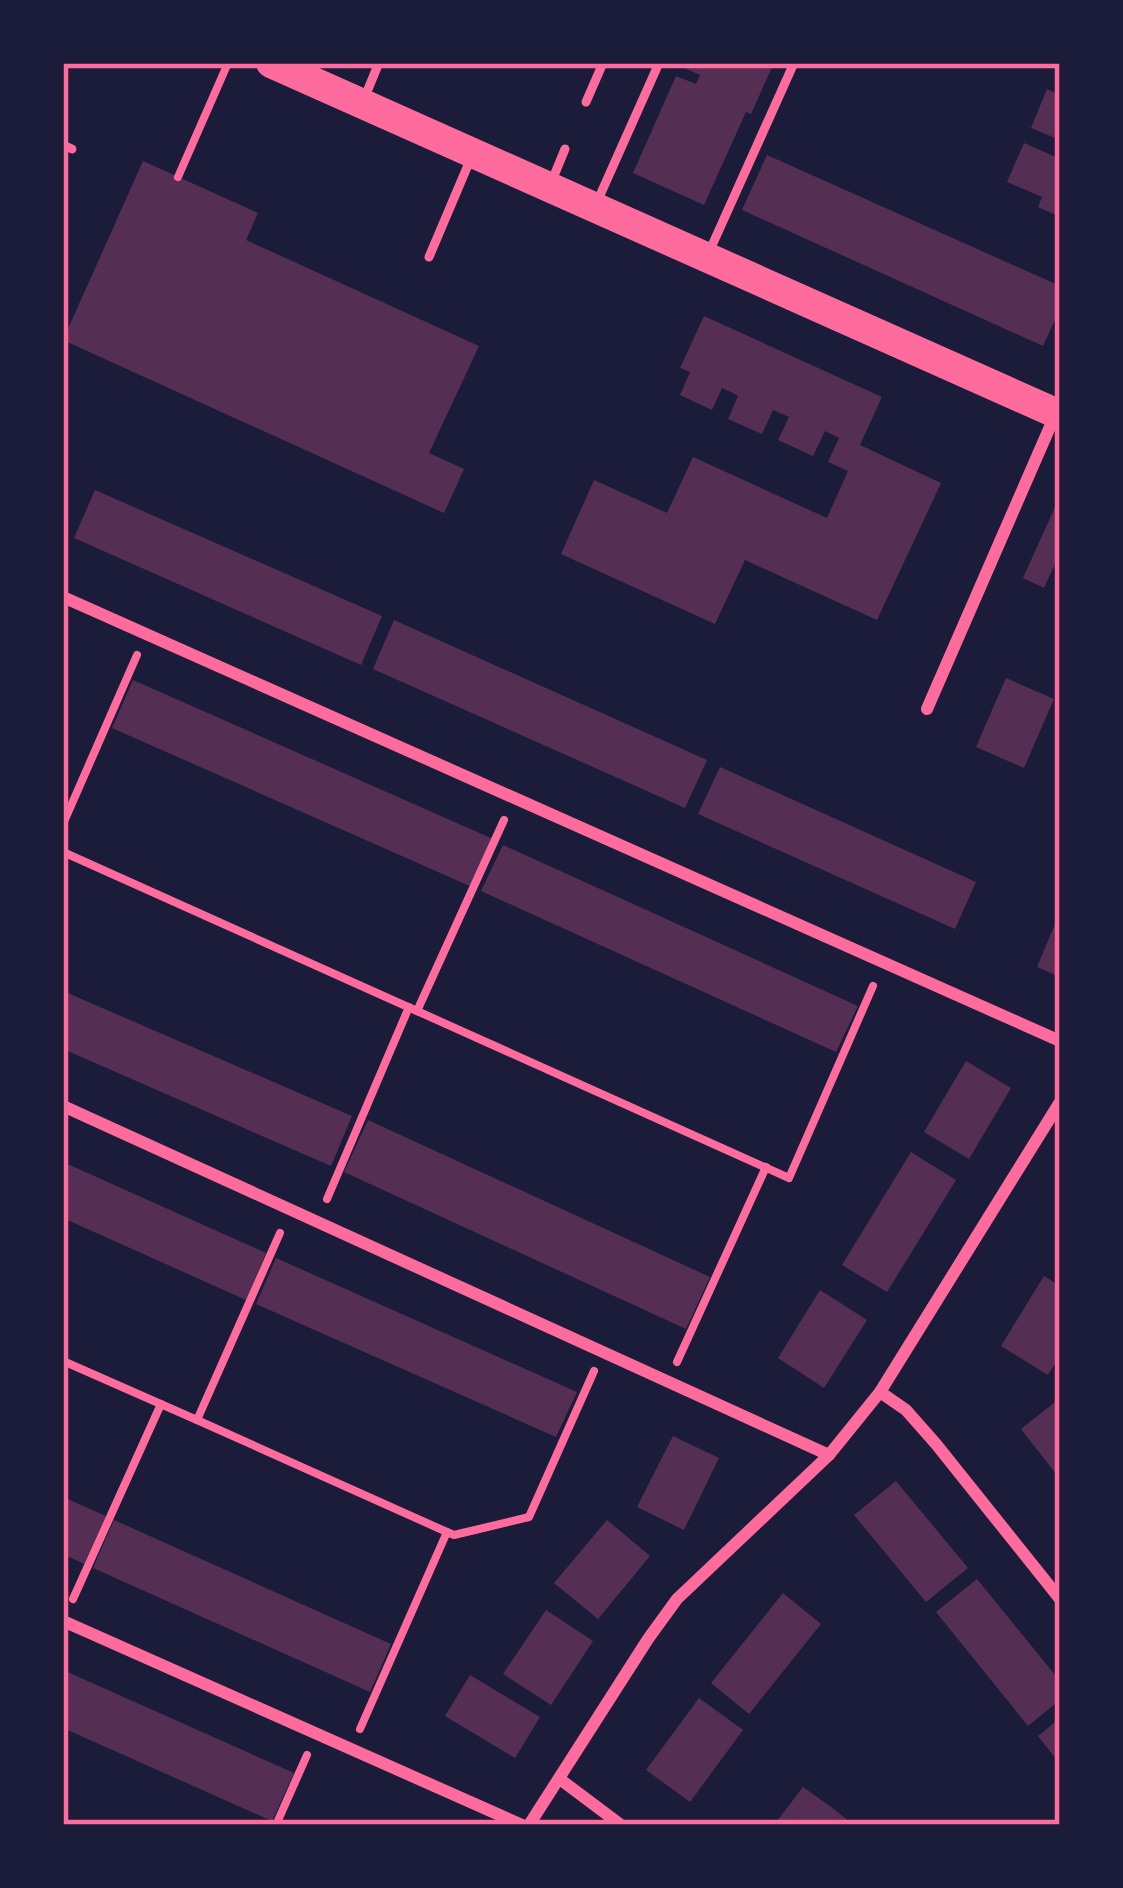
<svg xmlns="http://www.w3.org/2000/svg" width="1123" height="1888" viewBox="0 0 1123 1888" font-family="Karla,sans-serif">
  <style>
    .building { fill: #542f53 }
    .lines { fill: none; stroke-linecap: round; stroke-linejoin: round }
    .path { stroke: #ff6b9d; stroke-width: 8 }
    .service { stroke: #ff6b9d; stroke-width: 9 }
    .minor { stroke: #ff6b9d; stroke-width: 12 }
    .primary { stroke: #ff6b9d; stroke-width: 30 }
    .neatline { fill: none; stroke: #ff6b9d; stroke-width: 4.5 }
  </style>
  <rect width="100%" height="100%" fill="#1b1b3a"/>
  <g class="building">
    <path d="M673,63H774L751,114L746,112L704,205L633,173L676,76L696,84L700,75Z"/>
    <path d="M1047,89L1060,95V140L1031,128Z"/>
    <path d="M1024,143L1060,159V217L1038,207L1042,197L1007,182Z"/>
    <path d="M767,155L1060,286V309L1043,346L742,210Z"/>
    <path d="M143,161L258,213L246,240L479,346L429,453L464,469L444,513L63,340Z"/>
    <path d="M704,316L882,397L860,445L941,483L877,620L745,560L715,624L561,554L594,480L667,513L693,457L827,518L848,471L828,462L839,438L825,431L813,456L778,440L789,417L773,410L762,434L728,419L738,396L731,392L722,388L712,410L680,395L690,372L680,368Z"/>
    <path d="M95,490L382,616L361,665L74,538Z"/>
    <path d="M1060,496V553L1044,588L1023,578Z"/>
    <path d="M394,620L707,760L685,808L373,669Z"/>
    <path d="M1006,678L1054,699L1024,768L976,747Z"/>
    <path d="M133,680L493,839L472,887L112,728Z"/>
    <path d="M720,767L976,882L955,929L698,814Z"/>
    <path d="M503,845L858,1006L836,1052L481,891Z"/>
    <path d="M1060,912V977L1037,967Z"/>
    <path d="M63,991L352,1116L331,1166L63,1049Z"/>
    <path d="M966,1061L1011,1088L969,1159L924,1132Z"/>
    <path d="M368,1120L710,1277L686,1329L344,1172Z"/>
    <path d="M911,1152L956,1180L887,1292L842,1265Z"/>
    <path d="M63,1162L266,1253L246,1300L63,1218Z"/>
    <path d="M276,1258L577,1392L556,1437L256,1304Z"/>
    <path d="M1044,1276L1060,1286V1355L1048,1375L1001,1346Z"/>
    <path d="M820,1290L867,1320L824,1388L778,1358Z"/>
    <path d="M1060,1398V1479L1021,1429Z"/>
    <path d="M673,1436L719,1458L684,1530L637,1507Z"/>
    <path d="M896,1481L968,1568L926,1602L854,1515Z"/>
    <path d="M63,1497L106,1516L84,1564L63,1554Z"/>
    <path d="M114,1520L391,1644L370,1692L93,1568Z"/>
    <path d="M607,1520L650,1556L598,1619L554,1583Z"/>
    <path d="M977,1579L1060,1681V1700L1028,1726L936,1612Z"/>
    <path d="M783,1593L821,1624L749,1714L711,1683Z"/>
    <path d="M546,1610L593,1641L551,1705L503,1674Z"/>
    <path d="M63,1670L294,1773L272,1821L63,1728Z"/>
    <path d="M470,1675L540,1717L515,1758L445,1716Z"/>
    <path d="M699,1698L743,1730L690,1802L646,1770Z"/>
    <path d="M1060,1718V1764L1038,1736Z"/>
    <path d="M803,1787L831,1807L854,1825H774Z"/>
  </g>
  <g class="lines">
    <g class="path">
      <path d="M178,177L228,63"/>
      <path d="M63,824L137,655"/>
      <path d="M63,852L417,1011L504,820"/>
      <path d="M417,1011L789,1178L873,986"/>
      <path d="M327,1199L409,1007"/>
      <path d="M280,1233L197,1420L447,1532L454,1535L529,1517L594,1371"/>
      <path d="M63,1361L197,1420"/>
      <path d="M677,1362L766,1167"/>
      <path d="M73,1599L161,1404"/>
      <path d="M360,1729L447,1532"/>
      <path d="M276,1825L307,1755"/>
    </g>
    <g class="service">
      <path d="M364,99L378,65"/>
      <path d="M586,102L603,63"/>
      <path d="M63,145L72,149"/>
      <path d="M551,183L565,149"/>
      <path d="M597,202L659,63"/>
      <path d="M710,250L794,63"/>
      <path d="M429,257L471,158"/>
    </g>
    <g class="minor">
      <path d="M63,597L1060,1041"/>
      <path d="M927,709L1056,413"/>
      <path d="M63,1106L829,1455"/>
      <path d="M880,1392L906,1410L936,1444L1060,1599"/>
      <path d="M63,1621L522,1825"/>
      <path d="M561,1780L621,1825"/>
      <path d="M529,1825L648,1639L677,1599L829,1455L880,1392L1060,1102"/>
    </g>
    <path class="primary" d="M271,63L1060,415"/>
  </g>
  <rect width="1123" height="1888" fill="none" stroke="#1b1b3a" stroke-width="132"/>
  <rect x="66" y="66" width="991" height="1756" class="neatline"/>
</svg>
